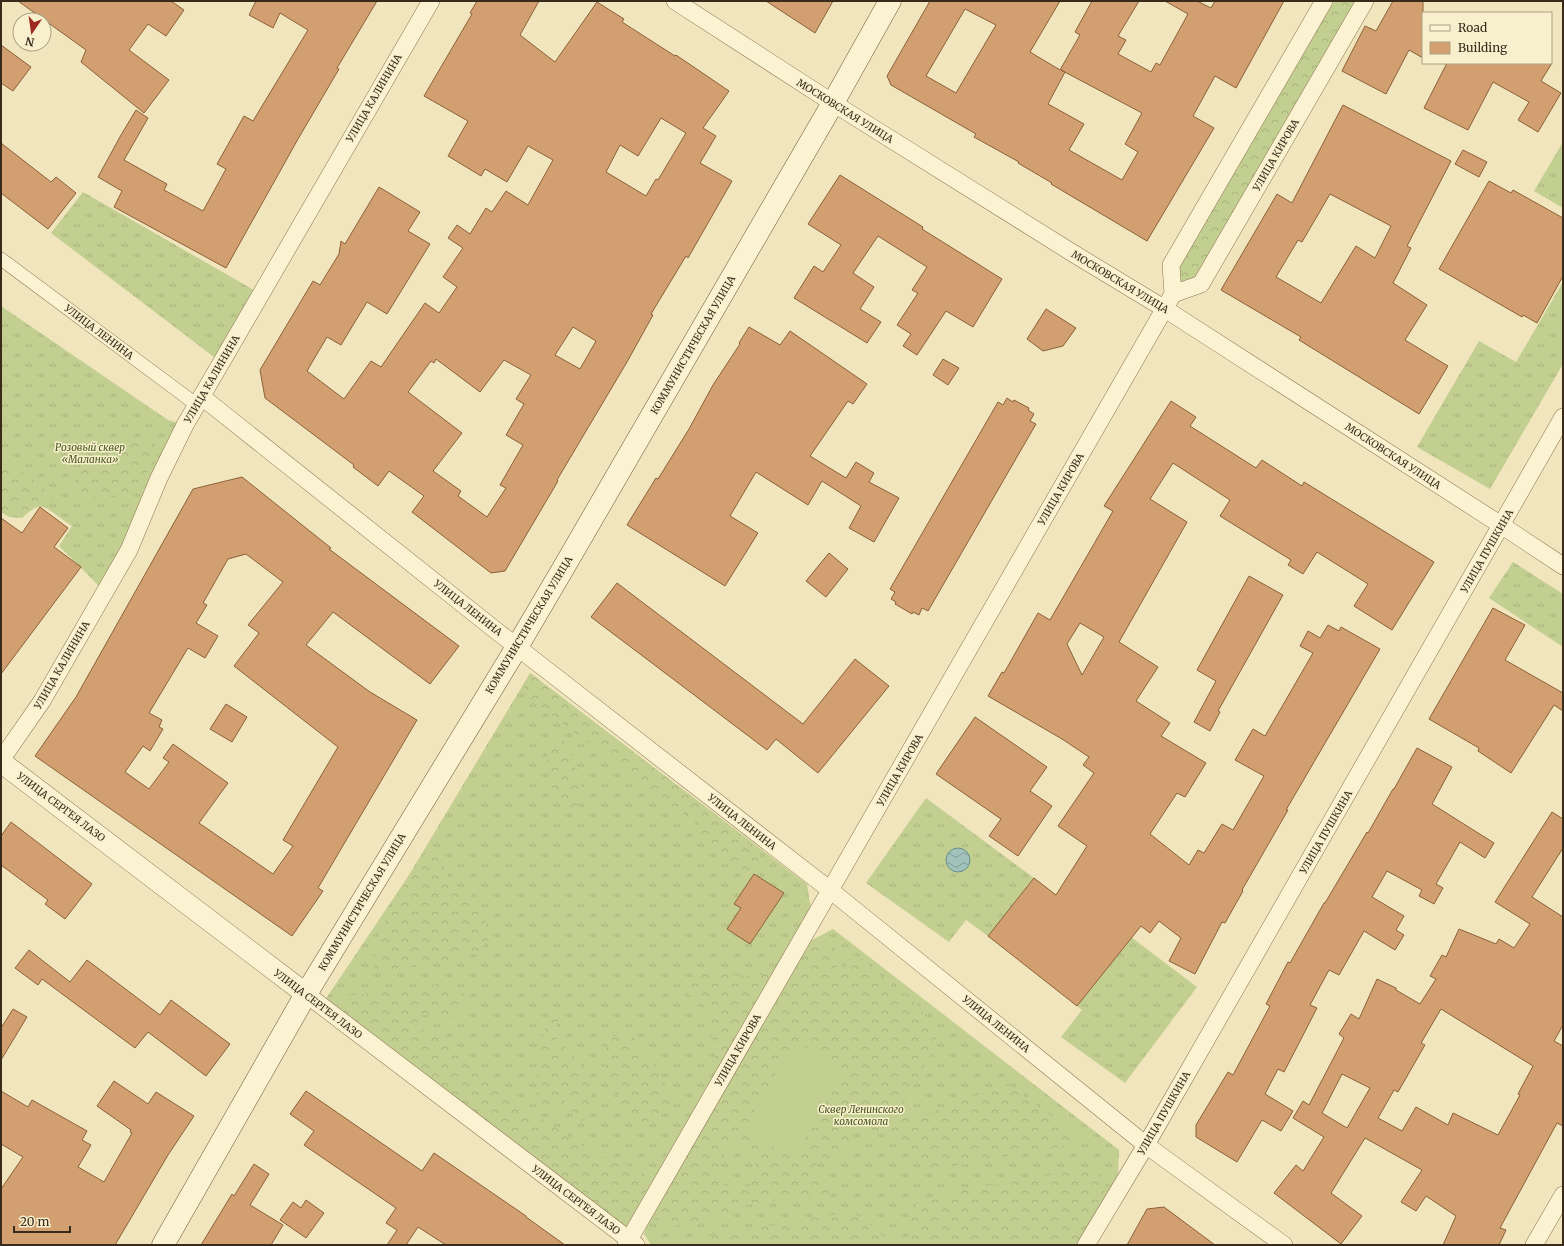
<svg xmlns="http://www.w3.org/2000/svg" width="1564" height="1246" viewBox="0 0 1564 1246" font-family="Merriweather,serif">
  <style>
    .grass { fill: url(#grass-tufts) }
    .forest { fill: url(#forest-crowns); fill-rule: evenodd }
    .pitch { fill: #c3cf91 }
    .water { fill: url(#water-waves); stroke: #689089 }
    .building { fill: #d2a070; stroke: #8b6039; fill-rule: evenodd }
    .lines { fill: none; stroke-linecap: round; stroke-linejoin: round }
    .pedestrian-casing { stroke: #8a7555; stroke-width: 14 }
    .minor-casing { stroke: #8a7555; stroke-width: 18 }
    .tertiary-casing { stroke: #8a7555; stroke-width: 22 }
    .secondary-casing { stroke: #6b5639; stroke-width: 23 }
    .pedestrian { stroke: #fbf2d1; stroke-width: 13 }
    .minor { stroke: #fbf2d1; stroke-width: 17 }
    .tertiary { stroke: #fbf2d1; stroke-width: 21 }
    .secondary { stroke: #fbf2d1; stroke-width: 22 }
    .labels { text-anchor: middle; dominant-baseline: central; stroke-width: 3; stroke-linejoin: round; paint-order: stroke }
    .street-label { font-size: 10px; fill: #382b1b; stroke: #f8efcd }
    .park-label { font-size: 10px; font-style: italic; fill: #445620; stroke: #f8efcd }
  </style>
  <defs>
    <pattern id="grass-tufts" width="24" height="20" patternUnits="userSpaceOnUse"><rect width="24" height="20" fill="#c3cf91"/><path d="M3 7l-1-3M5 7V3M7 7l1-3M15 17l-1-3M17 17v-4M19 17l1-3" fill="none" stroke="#a8b27c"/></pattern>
    <pattern id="forest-crowns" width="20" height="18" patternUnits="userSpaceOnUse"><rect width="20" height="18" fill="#c3cf91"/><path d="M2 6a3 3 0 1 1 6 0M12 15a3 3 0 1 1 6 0" fill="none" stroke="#a8b27c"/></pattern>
    <pattern id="water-waves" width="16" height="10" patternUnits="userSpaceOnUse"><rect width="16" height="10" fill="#a1c2bb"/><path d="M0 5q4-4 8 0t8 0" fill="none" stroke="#849e97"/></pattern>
  </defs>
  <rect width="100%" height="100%" fill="#f1e5bd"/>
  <g class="grass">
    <path d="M1563,142V208L1534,191Z"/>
    <path d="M83,192L261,294L222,363L51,233Z"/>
    <path d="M1563,282V364L1490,489L1417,447L1479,341L1516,362Z"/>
    <path d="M1,306L168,420L185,425L104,591L59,546L72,526L1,476Z"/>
    <path d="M1513,562L1563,594V647L1489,598Z"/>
    <path d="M530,673L807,884L813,921L629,1240L321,1006L409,875Z"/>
    <path d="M926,798L1034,878L988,936L966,920L949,942L866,883Z"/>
    <path d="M833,929L1119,1150L1118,1174L1076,1245H651L644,1234L651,1213L812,940Z"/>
    <path d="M1131,937L1197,987L1125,1083L1061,1037L1082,1010L1077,1006Z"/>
  </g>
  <g class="forest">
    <path d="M1324,1H1365L1201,284L1173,294L1171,265Z"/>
    <path d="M124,438L156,439V461L132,493L89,499L78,492L73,485L76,476L86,468L109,445Z"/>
    <path d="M1,457L43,487L53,498L47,508C36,504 30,511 22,518L9,517L1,512Z"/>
    <path d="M530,673L721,819L761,855L758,869L745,874L716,852L704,837L694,821L644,786L531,699L524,687Z"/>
    <path d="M563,738C571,754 581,773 581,792C581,797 578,802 576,807L563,810L550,782L547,759L550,742Z"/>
    <path d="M438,852L446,871L450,888L471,890L482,912L490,937L478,954L459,955L449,960L390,969L383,974L376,971L373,961L379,947V934L409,875L425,854Z"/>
    <path d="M812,940L835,947L838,958L836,971L837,983L850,955L860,957L880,975L919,1006L938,1035L928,1059L899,1112L926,1115L944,1107L1008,1084L1080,1137L1076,1144L927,1171L889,1137L868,1128L853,1123L842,1128L850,1138L848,1147L837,1159L817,1160L815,1168L824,1179L835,1188L833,1194L783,1199L747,1205L732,1212L686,1225L661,1227L651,1213ZM794,1041L844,1070L794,1158ZM736,1144L742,1145C748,1154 755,1161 759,1171L750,1186L736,1188L721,1184L717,1169L730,1145Z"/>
    <path d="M784,971L728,1069L714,1055L710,1011L696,999L687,994L685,984C704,966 722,976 744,976C757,976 771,973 784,971Z"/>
    <path d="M441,984L463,991L465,1008L449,1017L422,1015L415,1026L455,1043L504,1093L595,1154L636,1168L653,1186L627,1229L335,1006L347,996Z"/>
    <path d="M552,1014L558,1019L556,1028L557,1041C576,1056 591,1072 591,1099C591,1105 588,1112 587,1117L578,1124L571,1110L569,1097L559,1108L549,1111L537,1101C536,1081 540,1028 552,1014Z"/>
    <path d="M619,1032L633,1037L646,1054L665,1082L670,1105L656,1122L632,1120L603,1072L608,1043Z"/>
    <path d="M1095,1167L1106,1195L1076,1245H909L908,1220L918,1202L957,1191Z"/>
    <path d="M850,1212L863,1218L890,1242V1245H659Z"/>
  </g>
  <path class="pitch" d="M794,1041L844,1069L794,1158L744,1130Z"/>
  <circle class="water" cx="958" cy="860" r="12"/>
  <g class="building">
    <path d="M18,1H171L184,10L166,36L148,24L129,50L169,80L144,113L81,62L86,50Z"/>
    <path d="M256,1H377L337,68L339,69L298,139L226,268L114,207L122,191L98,177L121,135L136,110L148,118L124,160L167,184L164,190L203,211L226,169L217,164L244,116L253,121L308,30L280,13L273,28L249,15Z"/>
    <path d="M477,1H539L520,35L555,62L597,2L624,19L622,22L675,56L676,55L729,91L703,128L716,136L700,163L732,181L688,258L686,256L651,314L653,315L627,362L557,480L558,481L505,571L491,573L412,512L424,496L389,471L378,486L353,467L354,465L265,398L260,370L313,281L320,285L339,254L341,241L345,244L379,187L420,212L408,231L430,244L387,314L367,302L341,345L327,337L307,371L344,399L371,361L381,367L425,303L439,313L457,287L443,277L463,248L448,238L457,225L470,234L486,208L492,212L506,191L528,205L553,160L528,146L507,182L485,169L481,176L448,156L468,121L424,96L472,14L470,13ZM661,118L686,133L658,180L656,179L646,196L606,172L620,145L638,156ZM573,327L596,341L580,369L555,355ZM436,359L480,392L504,360L531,375L516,399L524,404L506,435L523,445L500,485L506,488L487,517L458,496L461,491L433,471L462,433L408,392L431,361L434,363Z"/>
    <path d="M766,1H833L815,33Z"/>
    <path d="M930,1H1060L1030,52L1060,70L1080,35L1075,32L1092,1H1139L1118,36L1126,40L1118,54L1151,72L1156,63L1160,65L1188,14L1165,1H1197L1211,8L1215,1H1284L1236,88L1215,76L1193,116L1214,128L1147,241L1051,184L1052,183L1018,163L1019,162L974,137L976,134L891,85L887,76ZM965,9L996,25L956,93L926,76ZM1061,70L1142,113L1125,144L1138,152L1122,180L1069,150L1084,124L1048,104L1065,72Z"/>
    <path d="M1393,1H1423V58L1409,50L1386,94L1342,71L1365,26L1376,31Z"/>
    <path d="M1,45L31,67L13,91L1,83Z"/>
    <path d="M1447,63H1552L1541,81L1561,93L1538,132L1518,120L1529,102L1493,82L1468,130L1424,108Z"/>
    <path d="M1343,105L1451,161L1407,246L1411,248L1393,283L1427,305L1405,340L1448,366L1419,414L1299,340L1301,337L1221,290L1277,194L1292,203ZM1330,194L1391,226L1375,258L1356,246L1321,303L1276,277L1298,240L1302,242Z"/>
    <path d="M1,143L51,182L56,177L76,193L48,229L1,193Z"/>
    <path d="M1463,150L1487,162L1479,177L1455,164Z"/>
    <path d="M840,175L923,227L922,229L1002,279L973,327L946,311L917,355L903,346L911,334L897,325L918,293L912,290L927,267L878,236L853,273L874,287L860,309L881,322L867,343L794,298L814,266L823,272L841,245L808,224Z"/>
    <path d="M1489,181L1511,193L1513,190L1563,218V276L1537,323L1523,315L1522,317L1439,269Z"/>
    <path d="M1046,309L1076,328L1063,346L1043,351L1027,339Z"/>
    <path d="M749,327L780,345L790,331L867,384L853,404L848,401L810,456L846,478L856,462L874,473L869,482L899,498L874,542L849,528L861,506L822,481L808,505L756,472L730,516L758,533L725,586L627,525L656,478L658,479L689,429L713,385L740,344L739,343Z"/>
    <path d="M943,359L959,368L948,385L933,375Z"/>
    <path d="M1007,398L1013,402L1014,400L1029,408L1028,410L1034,414L1030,421L1036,424L928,611L922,608L919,615L913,612L912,614L895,604L896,602L891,599L895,592L890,589L998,402L1003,405Z"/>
    <path d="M1171,401L1196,417L1190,426L1256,468L1262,460L1302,486L1304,482L1434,562L1392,630L1354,606L1368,584L1317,552L1303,574L1288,565L1291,560L1220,516L1230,500L1173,463L1150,499L1187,522L1119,642L1158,667L1136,701L1170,723L1161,736L1206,763L1185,797L1177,793L1150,834L1189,865L1198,850L1204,853L1222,824L1233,830L1264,776L1235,760L1253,729L1265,736L1313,653L1300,646L1308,631L1320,638L1328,625L1339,631L1341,627L1380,649L1286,810H1288L1242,890L1243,891L1225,923L1222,922L1195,974L1169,961L1181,938L1159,921L1150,933L1141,926L1077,1006L988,936L1034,878L1056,895L1087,846L1058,826L1094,773L1083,765L1089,757L1062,739L988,696L1002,672L1004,673L1038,613L1050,620L1113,511L1104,506ZM1080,623L1104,637L1082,675L1067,644Z"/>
    <path d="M242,477L331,548L329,549L459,646L430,684L333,612L306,645L370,692L417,720L318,888L323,891L292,936L35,756L76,697L193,489ZM246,554L283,582L248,625L259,633L234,666L338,747L283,840L293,846L273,874L199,823L228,783L173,744L163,758L169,762L149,789L125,772L143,746L150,751L163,729L159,727L162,720L149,713L188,648L205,658L218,636L196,623L207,605L203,603L228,559Z"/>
    <path d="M40,507L68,528L54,547L81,567L1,674V518L22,533Z"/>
    <path d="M829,553L848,569L826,597L806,581Z"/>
    <path d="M1249,576L1283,595L1218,711L1220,712L1210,731L1194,722L1216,681L1197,670Z"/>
    <path d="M617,583L803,724L855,659L889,686L818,773L776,739L767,750L591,617Z"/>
    <path d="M1493,608L1525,625L1505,660L1563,693V711L1554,705L1511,773L1478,751L1479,748L1429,719Z"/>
    <path d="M226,704L247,717L232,742L210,729Z"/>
    <path d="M975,717L1047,767L1030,791L1052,806L1018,856L989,836L1001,819L936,774Z"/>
    <path d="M1417,748L1452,767L1432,804L1494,843L1485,858L1460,842L1436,884L1443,888L1434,904L1419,896L1422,890L1387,871L1372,897L1404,916L1396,930L1404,935L1395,950L1364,931L1339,975L1329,970L1310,1005L1317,1008L1298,1045L1284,1072L1278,1069L1265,1094L1293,1111L1281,1131L1262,1120L1237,1162L1196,1137V1125L1228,1072L1233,1075L1270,1006L1266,1004L1288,962L1290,963L1324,903H1325L1367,832L1368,833L1393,789H1394Z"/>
    <path d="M1552,812L1563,819V848L1532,897L1563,917V1025L1554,1041L1563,1046V1126L1557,1123L1500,1228L1506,1230L1499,1245H1443L1456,1216L1426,1196L1416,1211L1401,1202L1422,1170L1365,1138L1331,1193L1362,1216L1341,1244L1274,1193L1296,1165L1303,1171L1324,1137L1293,1118L1303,1101L1309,1105L1344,1038L1339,1034L1351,1014L1359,1019L1377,979L1396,988V990L1420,1004L1436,979L1430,976L1442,955L1446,957L1459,929L1496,944L1499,939L1514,948L1530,924L1495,902ZM1441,1009L1533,1066L1518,1094L1520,1095L1498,1135L1453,1113L1448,1125L1416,1107L1402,1131L1378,1118L1394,1090L1398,1092L1425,1045L1421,1043ZM1342,1074L1370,1088L1347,1128L1322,1113Z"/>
    <path d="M11,822L92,884L65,919L45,904L48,900L1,865V836Z"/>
    <path d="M754,874L784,893L750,944L727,929L741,908L734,904Z"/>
    <path d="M29,950L70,982L87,960L160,1015L171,1000L230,1044L206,1076L148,1032L135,1048L42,979L38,985L15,968Z"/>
    <path d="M13,1009L27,1017L1,1060V1028Z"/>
    <path d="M114,1081L148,1104L156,1092L194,1116L168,1155L115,1245H1V1189L23,1157L1,1144V1091L28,1107L32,1100L87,1131L82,1140L91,1145L78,1167L104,1182L132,1133L130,1132L131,1130L97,1106Z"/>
    <path d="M306,1091L422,1171L434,1153L526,1216V1217L565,1245H446L418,1227L406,1245H387L397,1230L386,1223L396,1208L304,1145L314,1131L290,1114Z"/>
    <path d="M254,1164L269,1174L250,1205L283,1225L271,1245H201L232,1194L234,1196Z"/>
    <path d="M306,1200L324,1213L306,1238L280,1220L293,1202L301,1208Z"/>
    <path d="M1164,1207L1215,1245H1127L1147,1209Z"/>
  </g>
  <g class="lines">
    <defs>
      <path id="pedestrian" d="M1,259L197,405"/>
      <g id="minor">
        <path d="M675,1L833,103L1071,252L1165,309L1501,525L1563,566"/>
        <path d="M1173,294L1201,284L1365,1"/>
        <path d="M202,397L494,629L830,890L1146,1145L1284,1245"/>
        <path d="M1,760L42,701L129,550L159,478L185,425L431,1"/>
        <path d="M306,994L636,1245"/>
        <path d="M626,1245L1173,294L1171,265L1324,1"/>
        <path d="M1086,1245L1146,1145L1563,417"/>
        <path d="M1534,1245L1563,1195"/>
      </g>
      <path id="tertiary" d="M1,762L306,994"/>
      <path id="secondary" d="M163,1245L306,994L517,647L564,567L833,103L890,1"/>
    </defs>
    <use href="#pedestrian" class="pedestrian-casing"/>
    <use href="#minor" class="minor-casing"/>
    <use href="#tertiary" class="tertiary-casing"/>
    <use href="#secondary" class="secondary-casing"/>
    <use href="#pedestrian" class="pedestrian"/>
    <use href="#minor" class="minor"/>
    <use href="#tertiary" class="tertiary"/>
    <use href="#secondary" class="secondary"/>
  </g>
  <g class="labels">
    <g class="street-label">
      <text transform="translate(374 98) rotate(-60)">УЛИЦА КАЛИНИНА</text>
      <text transform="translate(845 111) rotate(32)">МОСКОВСКАЯ УЛИЦА</text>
      <text transform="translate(1276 155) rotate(-60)">УЛИЦА КИРОВА</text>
      <text transform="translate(1120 282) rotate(31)">МОСКОВСКАЯ УЛИЦА</text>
      <text transform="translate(99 332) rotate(37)">УЛИЦА ЛЕНИНА</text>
      <text transform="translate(693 345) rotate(-60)">КОММУНИСТИЧЕСКАЯ УЛИЦА</text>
      <text transform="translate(212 379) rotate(-60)">УЛИЦА КАЛИНИНА</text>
      <text transform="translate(1393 456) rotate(33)">МОСКОВСКАЯ УЛИЦА</text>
      <text transform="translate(1061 489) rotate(-60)">УЛИЦА КИРОВА</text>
      <text transform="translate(1487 551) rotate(-60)">УЛИЦА ПУШКИНА</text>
      <text transform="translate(468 608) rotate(38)">УЛИЦА ЛЕНИНА</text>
      <text transform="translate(529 625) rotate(-59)">КОММУНИСТИЧЕСКАЯ УЛИЦА</text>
      <text transform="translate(62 665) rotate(-60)">УЛИЦА КАЛИНИНА</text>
      <text transform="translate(900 770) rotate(-60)">УЛИЦА КИРОВА</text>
      <text transform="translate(61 807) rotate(37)">УЛИЦА СЕРГЕЯ ЛАЗО</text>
      <text transform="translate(742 822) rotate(38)">УЛИЦА ЛЕНИНА</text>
      <text transform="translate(1326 832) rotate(-60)">УЛИЦА ПУШКИНА</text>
      <text transform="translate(362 902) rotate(-59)">КОММУНИСТИЧЕСКАЯ УЛИЦА</text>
      <text transform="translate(318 1004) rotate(37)">УЛИЦА СЕРГЕЯ ЛАЗО</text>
      <text transform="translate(996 1024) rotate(39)">УЛИЦА ЛЕНИНА</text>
      <text transform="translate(738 1050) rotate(-60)">УЛИЦА КИРОВА</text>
      <text transform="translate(1164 1113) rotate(-60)">УЛИЦА ПУШКИНА</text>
      <text transform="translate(576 1200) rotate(37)">УЛИЦА СЕРГЕЯ ЛАЗО</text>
    </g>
    <g class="park-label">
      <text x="90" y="447">Розовый сквер<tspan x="90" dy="12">«Маланка»</tspan></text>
      <text x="861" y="1109">Сквер Ленинского<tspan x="861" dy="12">комсомола</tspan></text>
    </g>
  </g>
  <rect width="1564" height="1246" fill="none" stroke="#382b1b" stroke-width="4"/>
  <rect x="1422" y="12" width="130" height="52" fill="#f8efcd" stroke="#aba186"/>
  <rect x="1430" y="25" width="20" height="6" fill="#fbf2d1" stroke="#aba186"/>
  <text x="1458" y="32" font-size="12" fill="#382b1b">Road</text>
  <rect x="1430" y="42" width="20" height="12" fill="#d2a070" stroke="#aba186"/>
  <text x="1458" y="52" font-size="12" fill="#382b1b">Building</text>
  <g transform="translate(32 32) rotate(193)"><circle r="19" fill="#f8efcd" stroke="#aba186"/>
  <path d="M0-3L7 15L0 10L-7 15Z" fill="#9d2a21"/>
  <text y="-6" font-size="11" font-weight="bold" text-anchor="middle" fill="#382b1b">N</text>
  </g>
  <path d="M14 1226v6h56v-6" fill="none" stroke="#382b1b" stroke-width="2"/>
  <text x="20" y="1226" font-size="12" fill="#382b1b" stroke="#f8efcd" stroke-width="3" paint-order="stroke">20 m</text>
</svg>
